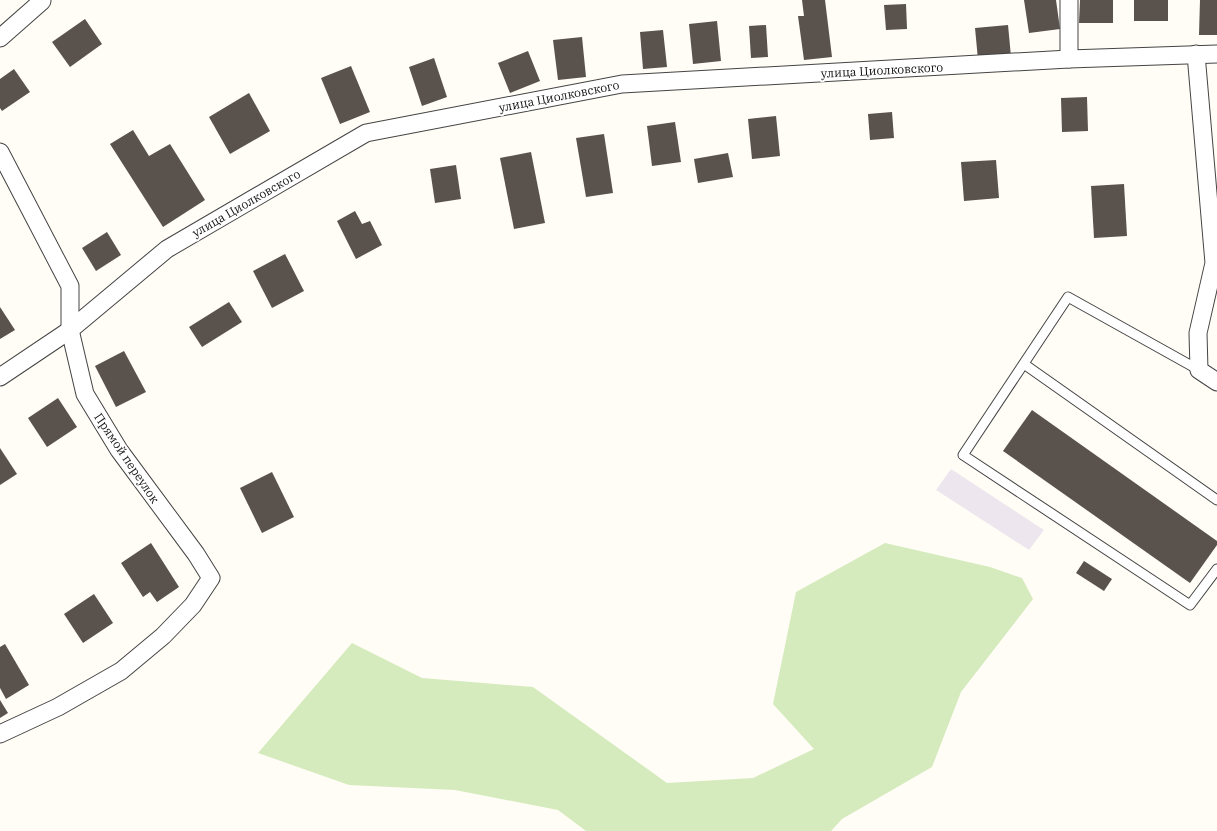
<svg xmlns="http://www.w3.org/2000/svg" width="1217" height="831" viewBox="0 0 1217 831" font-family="'IBM Plex Serif',serif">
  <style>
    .industrial { fill: #eee6ef }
    .grass { fill: #d5ebbd }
    .building { fill: #5a524d }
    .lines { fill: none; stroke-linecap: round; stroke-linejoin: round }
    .lane-casing { stroke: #444; stroke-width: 11 }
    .street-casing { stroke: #444; stroke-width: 19 }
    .lane { stroke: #fff; stroke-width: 9 }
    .street { stroke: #fff; stroke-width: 17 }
    .labels { text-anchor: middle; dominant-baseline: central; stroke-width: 4; stroke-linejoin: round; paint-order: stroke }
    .street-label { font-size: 12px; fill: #111; stroke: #fff }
  </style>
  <rect width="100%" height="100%" fill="#fffdf5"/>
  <path class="industrial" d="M951,469L1044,530L1029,550L936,490Z"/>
  <path class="grass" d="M885,543L990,567L1022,578L1033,599L961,692L932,767L842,819L831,831H586L558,810L455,790L349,785L258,753L352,643L422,678L533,687L667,783L753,778L814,749L773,704L796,592Z"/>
  <g class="building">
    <path d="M802,0H825L832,57L804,60L798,16H804Z"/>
    <path d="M1024,0H1056L1060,29L1029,33Z"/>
    <path d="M1080,0H1113V23H1079Z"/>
    <rect x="1134" y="0" width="34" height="21"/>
    <path d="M1200,0H1217V35H1199Z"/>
    <path d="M906,4L907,29L886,30L884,5Z"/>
    <path d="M85,19L102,44L70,67L52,42Z"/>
    <path d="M717,21L721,61L693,64L689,24Z"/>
    <path d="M766,25L768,57L751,58L749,26Z"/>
    <path d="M1008,25L1011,57L978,60L975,28Z"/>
    <path d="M663,30L667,67L643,69L640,32Z"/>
    <path d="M582,37L586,77L558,80L553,40Z"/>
    <path d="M528,51L540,81L510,93L498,63Z"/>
    <path d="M434,58L447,97L422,106L409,67Z"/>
    <path d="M351,66L370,112L340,124L321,78Z"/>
    <path d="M14,69L30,92L2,111L0,108V79Z"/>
    <path d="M249,93L270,131L230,154L209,117Z"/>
    <path d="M1087,97L1088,131L1062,132L1061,98Z"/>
    <path d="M892,112L894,138L870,140L868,114Z"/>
    <path d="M776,116L780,156L752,159L748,119Z"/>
    <path d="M675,122L681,162L652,166L647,126Z"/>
    <path d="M133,130L149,156L170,144L205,200L163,227L110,144Z"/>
    <path d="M604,134L613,193L586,197L576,138Z"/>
    <path d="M531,152L545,223L514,229L500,158Z"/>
    <path d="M728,153L733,177L698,183L694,159Z"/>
    <path d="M996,160L999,198L964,201L961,162Z"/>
    <path d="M456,165L461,199L435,203L430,169Z"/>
    <path d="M1124,184L1127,236L1094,238L1091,186Z"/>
    <path d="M355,211L362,224L370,221L382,245L356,259L337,221Z"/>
    <path d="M107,232L121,255L96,271L82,248Z"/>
    <path d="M285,254L304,291L272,308L253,271Z"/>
    <path d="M229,302L242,322L202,347L189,327Z"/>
    <path d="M0,307L15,330L0,339Z"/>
    <path d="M124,351L146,392L116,407L95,366Z"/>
    <path d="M58,398L77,427L47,447L28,418Z"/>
    <path d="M1032,410L1217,541V545L1190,583L1003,451Z"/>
    <path d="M0,448L17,474L0,485Z"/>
    <path d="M272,472L294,517L262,533L240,488Z"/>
    <path d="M151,543L179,587L157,602L150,592L143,597L121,563Z"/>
    <path d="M1084,561L1112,579L1104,591L1076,573Z"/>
    <path d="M94,594L113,623L83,643L64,614Z"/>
    <path d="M5,644L29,685L6,699L0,688V647Z"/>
    <path d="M0,700L8,713L0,718Z"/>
  </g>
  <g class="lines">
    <defs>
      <g id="lane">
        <path d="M1024,364L1217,500"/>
        <path d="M1199,370L1068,297L963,455L1190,605L1217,569"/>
      </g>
      <g id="street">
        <path d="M1069,0V59"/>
        <path d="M0,38L42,1"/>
        <path d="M1196,54L1214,263L1198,333L1199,370L1217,382"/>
        <path d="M0,152L70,286V330L85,394L119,450L196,554L211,578L193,605L163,636L121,671L58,707L0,734"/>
        <path d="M0,377L70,330L167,249L366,133L622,84L1069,59L1217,54"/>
      </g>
    </defs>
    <use href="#lane" class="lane-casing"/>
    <use href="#street" class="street-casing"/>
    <use href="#lane" class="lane"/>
    <use href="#street" class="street"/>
  </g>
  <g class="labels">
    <g class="street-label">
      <text transform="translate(882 70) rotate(-3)">улица Циолковского</text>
      <text transform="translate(559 96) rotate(-11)">улица Циолковского</text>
      <text transform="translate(246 203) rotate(-30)">улица Циолковского</text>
      <text transform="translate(127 458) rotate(56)">Прямой переулок</text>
    </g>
  </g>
</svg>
